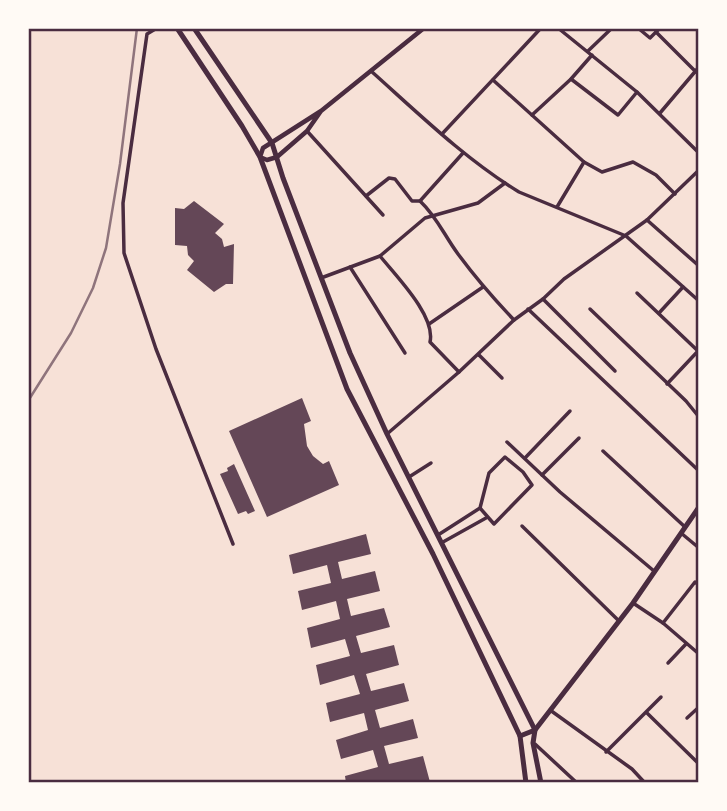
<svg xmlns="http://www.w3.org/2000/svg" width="727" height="811" viewBox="0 0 727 811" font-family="'Roboto Condensed',sans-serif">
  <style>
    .building { fill: #644757 }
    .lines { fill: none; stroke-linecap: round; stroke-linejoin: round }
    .minor { stroke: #4a2c40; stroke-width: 3.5 }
    .tertiary { stroke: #4a2c40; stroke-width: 4.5 }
    .secondary { stroke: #4a2c40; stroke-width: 5 }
    .rail { stroke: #8f747c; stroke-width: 2.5 }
    .neatline { fill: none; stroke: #4a2c40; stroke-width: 2.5 }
  </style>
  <rect width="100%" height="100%" fill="#f7e1d7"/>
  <g class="building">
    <path d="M194,201L224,224L215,233L222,239L224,247L234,244L233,284H226L214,292L187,270L194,261L188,255L187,246L175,245V208L184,209Z"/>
    <path d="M302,398L311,421L304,424L307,446L313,456L323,464L329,461L339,485L267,517L229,431Z"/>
    <path d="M234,464L255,511L248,514L246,511L238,514L220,474L228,471L227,468Z"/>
    <path d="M366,534L371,554L338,562L342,579L375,571L380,591L347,599L351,616L384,608L390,627L356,636L361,653L394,645L399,665L366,674L371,691L404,683L409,701L375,710L380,728L413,719L418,738L384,746L389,764L423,756L430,782L346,783L345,776L378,767L373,750L341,759L336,740L368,730L364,713L330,722L326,703L360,694L354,675L320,685L316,665L350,656L345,639L311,648L307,628L340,619L336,601L302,610L298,591L331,583L327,565L293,574L289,555Z"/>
  </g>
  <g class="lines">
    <g class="minor">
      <path d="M157,28L147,34L123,203L124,253L156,349L233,544"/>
      <path d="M558,28L637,92L699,153"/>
      <path d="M638,28L650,38L660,28"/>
      <path d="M656,32L696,72"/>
      <path d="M588,51L612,28"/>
      <path d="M371,71C418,113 465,159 519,192L626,236L699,301"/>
      <path d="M571,79L618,115L637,92"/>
      <path d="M493,80L584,162L602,172L633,162L656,175L675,194"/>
      <path d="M660,113L699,67"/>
      <path d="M532,115L571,79L592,55"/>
      <path d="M307,131L383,215"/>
      <path d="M442,134L541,28"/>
      <path d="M366,196L389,178L395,179L412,201H420C437,217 444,235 458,254C475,277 494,299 514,320"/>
      <path d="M420,201L463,153"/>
      <path d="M557,207L584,162"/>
      <path d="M647,220L699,266"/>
      <path d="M380,256C396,276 436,316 430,342L459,372"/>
      <path d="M350,267L405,353"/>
      <path d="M321,278L380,256L425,218L478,203L505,183"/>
      <path d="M637,293L698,351"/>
      <path d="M543,299L615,371"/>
      <path d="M528,309L699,471"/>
      <path d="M590,309L686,401L699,417"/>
      <path d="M659,313L683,287"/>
      <path d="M429,324L483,287"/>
      <path d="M479,355L502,378"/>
      <path d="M667,384L699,350"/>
      <path d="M387,434L459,372L514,320L543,299L564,279L647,220L699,170"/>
      <path d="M507,442L560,492L654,571"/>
      <path d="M603,451L685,527"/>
      <path d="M525,458L570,411"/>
      <path d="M542,475L579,438"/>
      <path d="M409,477L431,463"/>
      <path d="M522,526L619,621"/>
      <path d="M681,533L699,548"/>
      <path d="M438,535L480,508L489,473L505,457L523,472L532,485L494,524L480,508"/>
      <path d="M443,542L486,518"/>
      <path d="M633,603L663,623L699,654"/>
      <path d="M663,623L695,582L699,585"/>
      <path d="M668,663L686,644"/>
      <path d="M550,710L632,769L645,783"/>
      <path d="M647,713L699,764"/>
      <path d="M687,718L699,707"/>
      <path d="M535,744L577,783"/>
      <path d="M606,752L661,697"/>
    </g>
    <path class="tertiary" d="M321,111L263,148L260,157L267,160L277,157L307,131L321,111L424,28"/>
    <g class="secondary">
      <path d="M177,28L242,126L260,157L347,389L433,554L520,736L526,783"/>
      <path d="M194,28L272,143L283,178L350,353L387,434L535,730L533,743L541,783"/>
      <path d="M520,736L535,730L633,603L699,507"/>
    </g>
    <path class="rail" d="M28,401L71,333L93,288L106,248L120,164L137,28"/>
  </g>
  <rect width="727" height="811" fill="none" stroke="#fffaf5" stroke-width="60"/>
  <rect x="30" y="30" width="667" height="751" class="neatline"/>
</svg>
